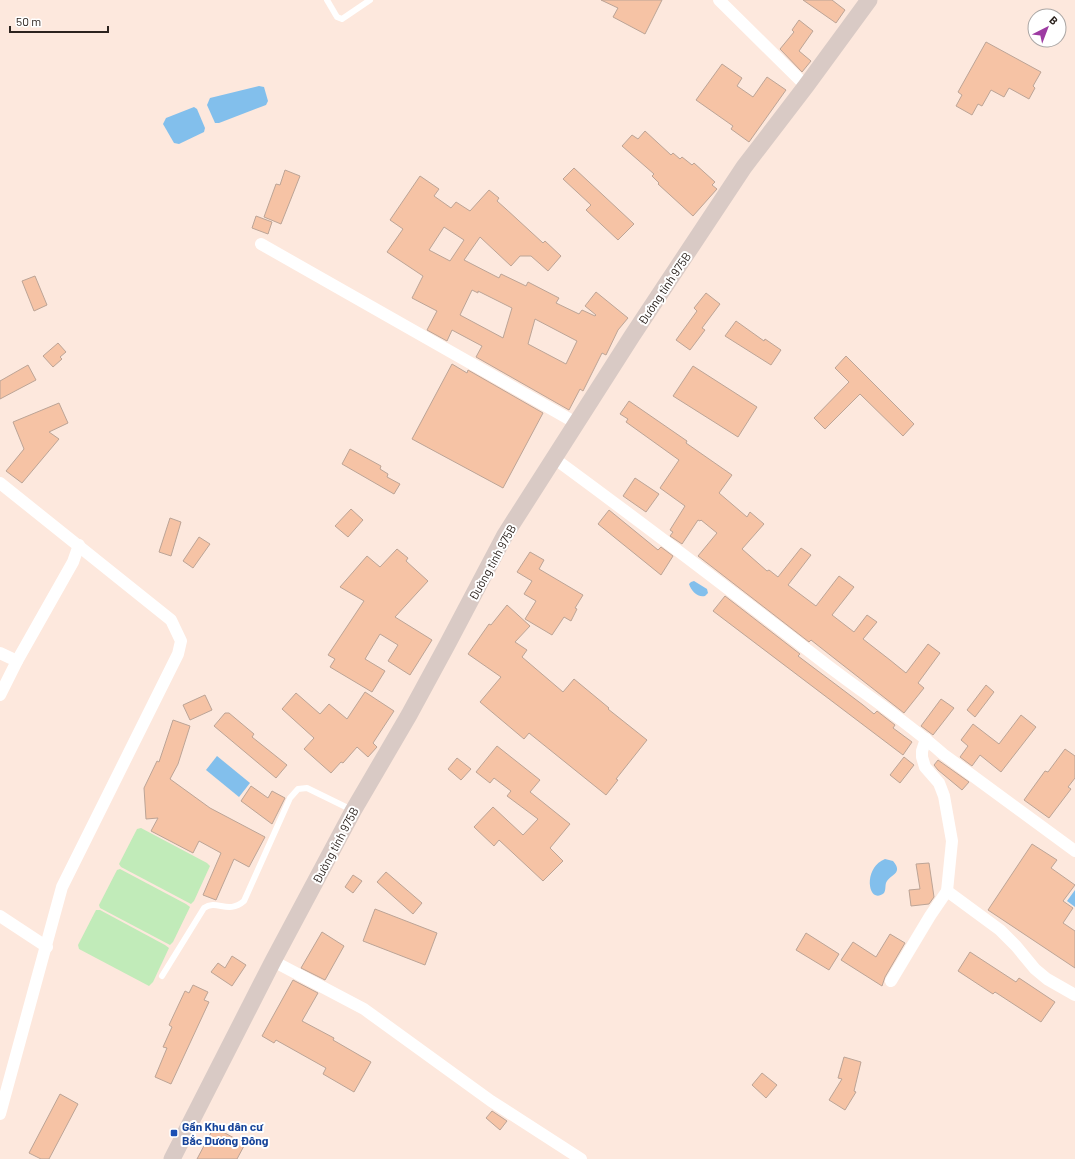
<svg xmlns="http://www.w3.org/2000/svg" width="1075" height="1159" viewBox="0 0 1075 1159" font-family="Barlow,sans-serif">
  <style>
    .green { fill: #c1ebb9 }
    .water { fill: #82bfec }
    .building { fill: #f6c3a5; stroke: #bca496; fill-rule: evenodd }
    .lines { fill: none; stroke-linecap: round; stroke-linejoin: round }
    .service { stroke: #fff; stroke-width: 6 }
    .minor { stroke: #fff; stroke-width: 12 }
    .secondary { stroke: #d9cac5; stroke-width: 17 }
    .transit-dot { fill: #1a4fb4; stroke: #fff; stroke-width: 1.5 }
    .labels { text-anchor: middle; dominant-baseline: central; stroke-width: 4; stroke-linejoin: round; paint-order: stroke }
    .street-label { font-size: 12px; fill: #2c231e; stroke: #fff }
    .transit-label { font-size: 12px; font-weight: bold; fill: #164399; stroke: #fff; text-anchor: start }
  </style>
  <rect width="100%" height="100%" fill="#fde8dd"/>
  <g class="green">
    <path d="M141,828L207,863L210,866L194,901L191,904L121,867L119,864L137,829Z"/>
    <path d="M120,869L186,904L190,907L173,942L170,945L100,908L99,905L117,870Z"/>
    <path d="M96,910H100L165,945L169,948L153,982L149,986L79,949L78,945Z"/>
  </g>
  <g class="water">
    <path d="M259,86L264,87L268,101L266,105L219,123H215L207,105L210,98Z"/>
    <path d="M194,107L197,109L205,128L204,132L179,144L174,143L163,124L166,118Z"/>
    <path d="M694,581L707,589L708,593L705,596C698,598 691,591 689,584L691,582Z"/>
    <path d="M217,756L250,783L239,797L206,770Z"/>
    <path d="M885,859L893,861C904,874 890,874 886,883C885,886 886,890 884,893C868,906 862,868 885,859Z"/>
    <path d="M1075,890V907L1067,901Z"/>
  </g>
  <g class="building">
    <path d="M601,0H662L645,34L613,17L618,8Z"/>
    <path d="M803,0H832L845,10L836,23Z"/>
    <path d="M799,20L813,31L799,51L811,61L802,72L780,49L794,32L792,30Z"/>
    <path d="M986,42L1041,72L1033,86L1035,88L1029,99L1009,88L1004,97L991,90L982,106L978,104L972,115L956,106L962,95L958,92Z"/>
    <path d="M722,64L742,78L737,86L753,97L767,77L786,90L749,142L731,129L733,126L696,100Z"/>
    <path d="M645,131L671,155L673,153L680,159L682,157L692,165L694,163L715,182L712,185L717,189L693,216L658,184L659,183L652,176L654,174L622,146L632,135L638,139Z"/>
    <path d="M574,168L634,224L618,240L586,210L591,205L563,179Z"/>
    <path d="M285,170L300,176L281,224L264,217L276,184L280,185Z"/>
    <path d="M420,176L439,189L434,196L451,208L456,202L470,211L489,190L499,198L497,201L506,209L543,243L545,241L561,256L548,271L531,256H520L511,266L480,237L464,260L499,278L501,274L526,286L528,282L559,298L556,303L579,314L582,310L595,316L596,315L585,306L596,292L628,318L618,330L606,355L602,353L583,391L580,389L569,410L476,357L482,346L452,330L447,341L427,330L437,311L412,298L423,276L387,252L403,229L390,220ZM444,227L464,240L450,261L429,250ZM472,290L478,293V291L512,308L503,338L460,315ZM535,319L577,341L566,364L528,344Z"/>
    <path d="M256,216L272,222L268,234L252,228Z"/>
    <path d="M35,276L47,305L34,311L22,281Z"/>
    <path d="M706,293L720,304L702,328L705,330L690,350L676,340L697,311L694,308Z"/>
    <path d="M736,321L764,341L765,339L781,350L771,365L725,336Z"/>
    <path d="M58,343L66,352L60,357L62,359L53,367L43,356Z"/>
    <path d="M846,356L914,424L903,436L860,394L825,429L814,418L849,382L835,368Z"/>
    <path d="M452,364L467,373L468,370L543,413L503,488L412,439Z"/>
    <path d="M28,365L36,380L0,399V381Z"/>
    <path d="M693,366L757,407L738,437L673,396Z"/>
    <path d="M629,401L687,441L686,443L732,475L719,493L747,517L750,512L764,524L742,549L767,571L769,570L778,577L801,548L811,555L788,585L816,606L839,576L854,587L832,615L854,632L867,615L877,622L863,639L890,660L906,673L928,644L940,653L918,683L924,688L904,713L811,640L809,642L698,556L717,533L701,520L700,521L698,520L682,544L670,536L673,532L670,530L685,506L660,488L679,460L626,422L628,419L620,414Z"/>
    <path d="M59,403L68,423L49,432L59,439L22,483L6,471L24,449L13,422Z"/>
    <path d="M350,449L381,466L380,469L388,474L387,477L400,484L394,494L342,464Z"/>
    <path d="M635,478L659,494L646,512L623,496Z"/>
    <path d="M351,509L363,520L348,537L335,526Z"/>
    <path d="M609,510L658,550L661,547L673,556L661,575L598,524Z"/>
    <path d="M170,518L181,522L171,556L159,552Z"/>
    <path d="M199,537L210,544L193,568L183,561Z"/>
    <path d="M397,549L408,558L406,561L428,581L395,617L432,640L410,675L388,661L398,645L380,634L365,659L385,671L372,692L330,667L335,659L328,655L364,601L340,587L367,556L380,567Z"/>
    <path d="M530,552L544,560L539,569L583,595L575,608L577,609L571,621L564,617L552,635L525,619L536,601L524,594L532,581L517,572Z"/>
    <path d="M725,596L800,654L798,656L863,705L874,714L877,711L895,725L893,728L912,742L903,755L713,611Z"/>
    <path d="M507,605L530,626L515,642L527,650L522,657L563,692L574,679L609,708L608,709L647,740L616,779L618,780L606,795L529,733L524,739L480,702L501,677L468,654L489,624L491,625Z"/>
    <path d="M986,685L994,692L975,717L967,710Z"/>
    <path d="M365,692L394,711L373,743L377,747L368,757L357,747L343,763L341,762L331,773L304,749L314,738L282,709L296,693L320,714L329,704L347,719Z"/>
    <path d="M205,695L212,710L190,720L183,705Z"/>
    <path d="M941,699L954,708L933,735L921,726Z"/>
    <path d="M225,713H229L254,734L252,737L287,765L276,778L214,726Z"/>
    <path d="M1021,715L1036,727L1001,772L980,755L972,766L960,757L968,746L961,740L973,724L999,744Z"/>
    <path d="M173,720L190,726L178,764L170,779L210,808L265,837L249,867L234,859L216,900L203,895L221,853L199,841L193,853L151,831L158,818L146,819L144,788L157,761L159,762Z"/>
    <path d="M497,746L540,780L530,792L570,824L550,848L563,861L543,881L499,840L494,846L474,827L493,807L523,835L538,819L507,796L511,791L494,778L490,783L476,772Z"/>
    <path d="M1065,749L1075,756V778L1068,787L1071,789L1049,818L1024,800L1045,771L1048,772Z"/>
    <path d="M904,757L914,765L900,783L890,775Z"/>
    <path d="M457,758L471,769L461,780L448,769Z"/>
    <path d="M938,760L969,782L962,790L938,770L934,765Z"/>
    <path d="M251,786L268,798L272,791L285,798L272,824L241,801Z"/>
    <path d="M1032,844L1057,860L1051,868L1075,885L1063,901L1073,908L1063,923L1075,931V968L988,910Z"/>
    <path d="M929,863L934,897L929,904L911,906L909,890L920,889L916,864Z"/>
    <path d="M386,872L422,903L413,914L377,882Z"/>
    <path d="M353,875L362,881L353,893L345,887Z"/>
    <path d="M375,909L437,933L425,965L363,941Z"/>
    <path d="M322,932L344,946L325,980L301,968Z"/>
    <path d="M806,933L839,954L829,970L796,950Z"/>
    <path d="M890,934L905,943L885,977L882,986L841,960L853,942L876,957Z"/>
    <path d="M970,952L1016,982L1019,978L1055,1002L1041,1022L995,992L993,994L958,971Z"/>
    <path d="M232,956L246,965L232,986L211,972L218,963L225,968Z"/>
    <path d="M293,980L318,993L302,1021L334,1038L333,1040L371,1062L354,1092L323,1074L326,1068L276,1040L274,1043L262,1036Z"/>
    <path d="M193,985L208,992L204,1000L209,1002L171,1084L155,1077L167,1048L163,1047L172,1027L169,1025L185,991L189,993Z"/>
    <path d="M844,1057L861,1062L854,1091L856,1092L845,1110L829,1100L842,1079L838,1078Z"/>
    <path d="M762,1073L777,1085L766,1098L752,1085Z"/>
    <path d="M60,1094L78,1104L49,1159H41L29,1153Z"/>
    <path d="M492,1111L507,1121L500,1130L486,1118Z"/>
    <path d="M214,1127L245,1144L237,1159H197Z"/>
  </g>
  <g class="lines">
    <g class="service">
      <path d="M327,0L337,17L342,19L370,0"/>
      <path d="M162,976L204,908C217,899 228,915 244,901L290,798L298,789L307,788L352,810"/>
    </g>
    <g class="minor">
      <path d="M719,0L806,86"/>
      <path d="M261,244L576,423"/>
      <path d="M555,459C645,525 734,593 823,662C863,693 905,720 943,754L1075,851"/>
      <path d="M0,483L171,620L181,641L178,654L62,887L0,1114"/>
      <path d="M0,653L17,661"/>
      <path d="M0,695L17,661L73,562L79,545"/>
      <path d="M947,891L1000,930L1016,946L1035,969L1047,979L1075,995"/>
      <path d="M0,916L47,947"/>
      <path d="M273,961L364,1009L491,1101L581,1159"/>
      <path d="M891,981L930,916L947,891L952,841L944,796L939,783L925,767L922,757V751L926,739"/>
    </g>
    <path class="secondary" d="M172,1159L273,961L353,811L409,715L447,645L505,535L632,336L744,167L806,86L869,0"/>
  </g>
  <rect class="transit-dot" x="170" y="1129" width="8" height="8" rx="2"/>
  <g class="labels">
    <g class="street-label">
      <text transform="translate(664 288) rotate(-56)">Đường tỉnh 975B</text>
      <text transform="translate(492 562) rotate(-61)">Đường tỉnh 975B</text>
      <text transform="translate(335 845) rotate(-62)">Đường tỉnh 975B</text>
    </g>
    <g class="transit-label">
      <text x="182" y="1126">Gần Khu dân cư<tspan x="182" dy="14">Bắc Dương Đông</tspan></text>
    </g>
  </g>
  <g transform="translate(1047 28) rotate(42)"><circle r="19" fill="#ffffff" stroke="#aba7a5"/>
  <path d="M0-3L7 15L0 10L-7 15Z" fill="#9d3ba2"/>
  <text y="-6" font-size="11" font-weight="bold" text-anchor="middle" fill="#2c231e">B</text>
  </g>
  <path d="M10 26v6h98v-6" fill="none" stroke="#2c231e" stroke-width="2"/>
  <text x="16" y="26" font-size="12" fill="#2c231e" stroke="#ffffff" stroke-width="3" paint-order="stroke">50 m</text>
</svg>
